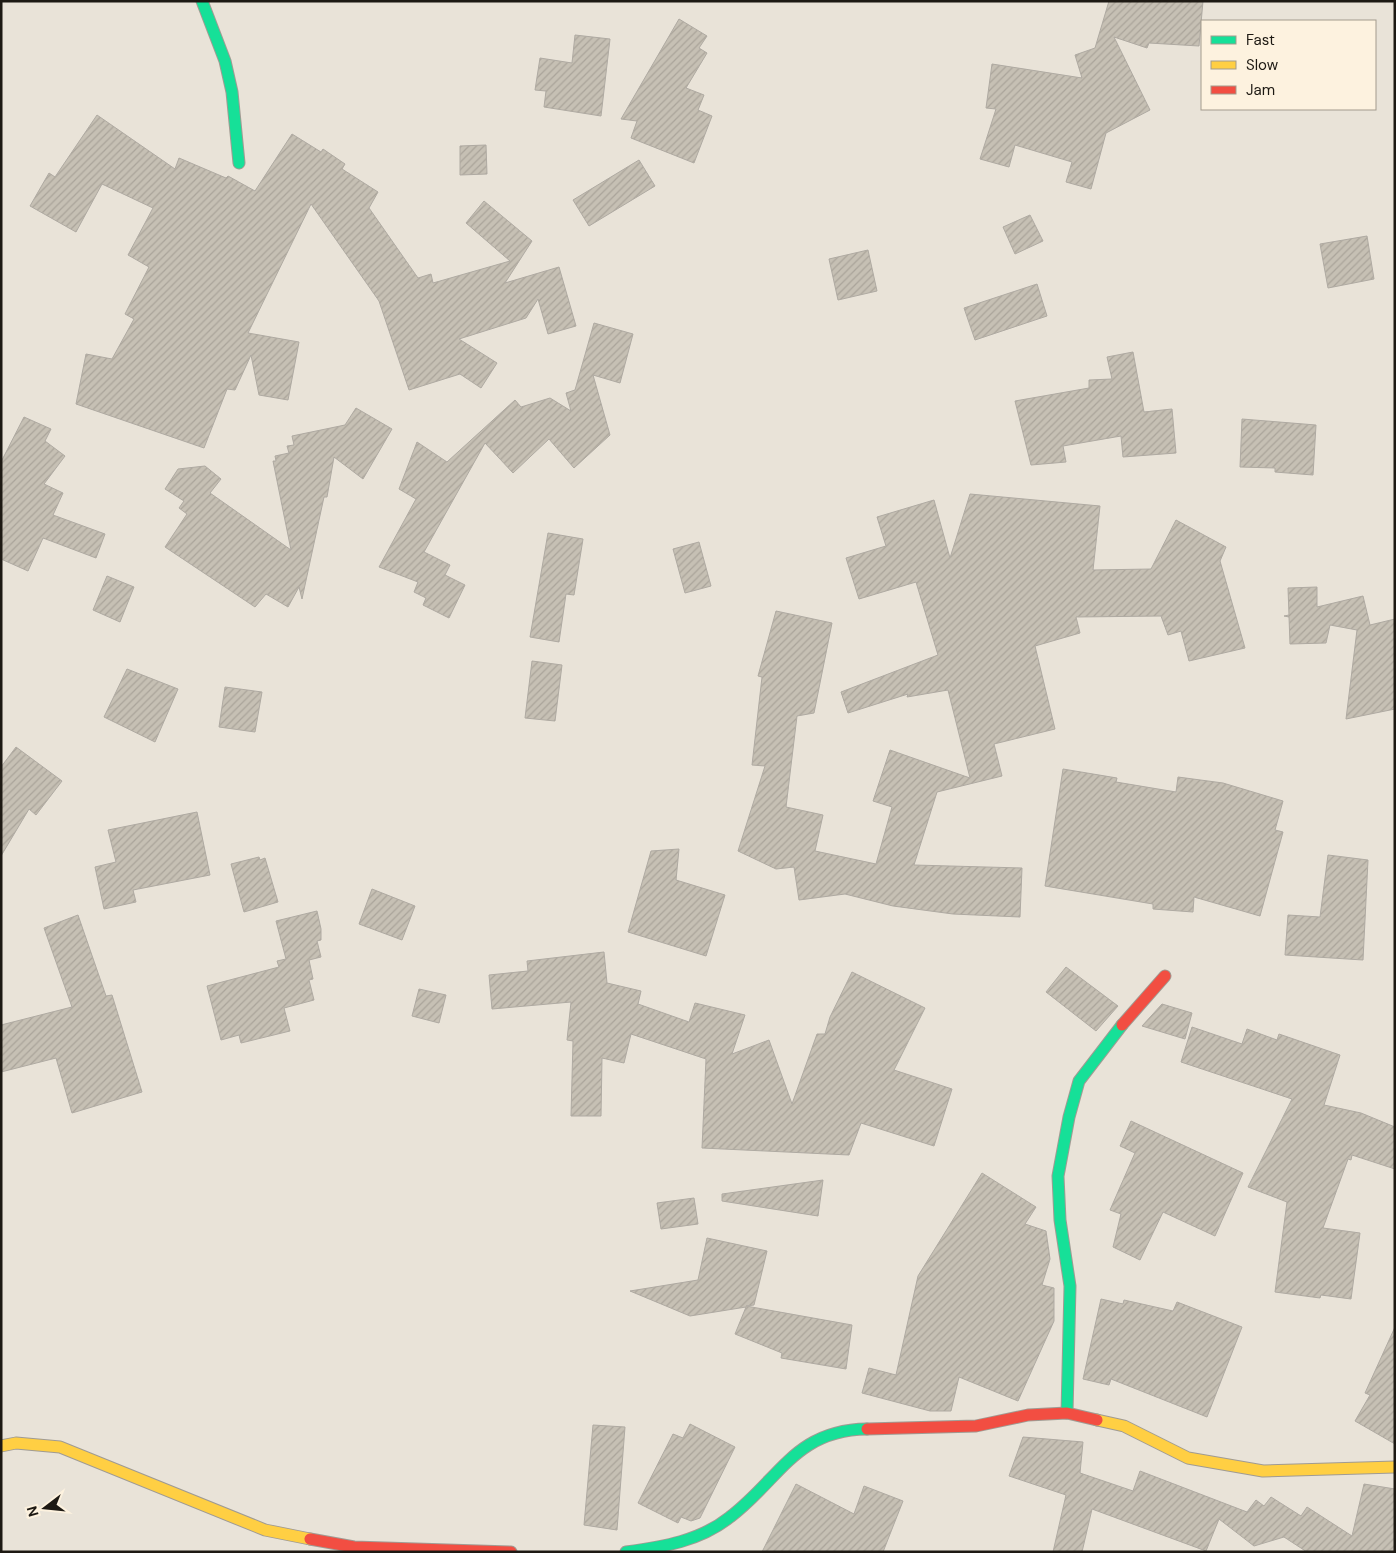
<svg xmlns="http://www.w3.org/2000/svg" width="1396" height="1553" viewBox="0 0 1396 1553" font-family="'DM Sans',sans-serif">
  <style>
    .building { fill: url(#building-hatch); stroke: #afaaa2 }
    .lines { fill: none; stroke-linecap: round; stroke-linejoin: round }
    .fast-casing { stroke: #a09b93; stroke-width: 13 }
    .slow-casing { stroke: #a09b93; stroke-width: 13 }
    .jam-casing { stroke: #a09b93; stroke-width: 13 }
    .fast { stroke: #16e098; stroke-width: 11 }
    .slow { stroke: #ffcf43; stroke-width: 11 }
    .jam { stroke: #f24e42; stroke-width: 11 }
  </style>
  <defs>
    <pattern id="building-hatch" width="6" height="6" patternUnits="userSpaceOnUse" patternTransform="scale(1.25)"><rect width="6" height="6" fill="#c6c0b4"/><path d="M-1 1l2-2M0 6l6-6M5 7l2-2" fill="none" stroke="#aaa49a"/></pattern>
  </defs>
  <rect width="100%" height="100%" fill="#e9e3d8"/>
  <g class="building">
    <path d="M1109,1H1203L1199,46L1149,43L1147,48L1114,37L1150,110L1106,133L1091,189L1066,182L1072,162L1015,145L1009,167L980,159L996,109L986,108L992,64L1082,78L1075,55L1095,48Z"/>
    <path d="M679,19L707,36L699,48L707,53L686,88L704,95L698,110L712,116L694,163L631,138L637,121L621,119Z"/>
    <path d="M575,35L610,39L601,116L544,107L546,91L535,90L540,58L572,63Z"/>
    <path d="M97,115L175,169L179,158L226,178L228,176L255,191L292,134L321,152L323,149L345,164L342,169L378,192L369,208L418,278L431,274L433,283L510,261L466,223L484,201L532,241L505,283L559,267L576,326L548,334L538,299L526,318L459,339L497,363L481,388L460,374L409,390L379,301L311,204L248,333L299,342L288,400L259,395L251,355L235,390L227,389L204,448L76,404L86,354L112,359L134,319L125,314L149,267L128,255L153,208L102,184L76,232L30,206L49,173L55,177Z"/>
    <path d="M486,145L487,174L460,175V146Z"/>
    <path d="M639,160L655,186L589,226L573,200Z"/>
    <path d="M1030,215L1043,241L1015,254L1003,227Z"/>
    <path d="M1367,236L1374,279L1328,288L1320,244Z"/>
    <path d="M868,250L877,291L838,300L829,259Z"/>
    <path d="M1037,284L1047,316L975,340L964,308Z"/>
    <path d="M594,323L633,334L620,383L593,375L610,435L574,468L549,439L513,473L485,443L424,552L450,565L445,575L465,585L449,618L423,605L426,598L414,592L418,582L379,567L416,499L399,489L417,442L447,462L515,400L521,407L550,398L571,411L566,393L575,390Z"/>
    <path d="M1133,352L1144,412L1172,409L1176,453L1123,457L1121,436L1063,446L1066,462L1031,465L1015,401L1089,388V380L1112,379L1107,357Z"/>
    <path d="M356,408L392,429L363,479L334,457L327,497H324L302,599L299,587L288,607L266,594L255,607L165,547L187,514L179,508L184,501L165,489L178,469L205,466L221,479L210,493L291,550L273,461H276L275,456L289,453L287,446L294,445L292,436L345,425Z"/>
    <path d="M24,417L51,429L45,441L65,456L44,484L63,493L53,515L105,534L96,558L43,538L28,571L1,559V462Z"/>
    <path d="M1242,419L1316,425L1313,475L1275,472V468L1240,467Z"/>
    <path d="M970,494L1100,506L1093,570L1151,569L1176,520L1226,547L1220,561L1245,648L1189,661L1181,631L1168,635L1161,616L1076,617L1080,633L1035,646L1055,729L994,744L1002,776L937,792L914,865L1022,868L1020,917L953,914L893,906L845,894L799,900L794,867L776,869L738,851L765,766L752,765L762,677L758,676L776,611L832,623L814,713L797,716L786,807L823,815L815,851L876,864L892,807L873,801L890,750L970,778L948,690L907,697L908,694L848,713L841,692L938,655L916,582L859,599L846,558L886,546L877,517L934,500L950,558Z"/>
    <path d="M548,533L583,539L574,595L566,594L559,642L530,637Z"/>
    <path d="M699,542L711,586L685,593L673,549Z"/>
    <path d="M107,576L134,587L120,622L93,610Z"/>
    <path d="M1317,587V607L1363,596L1370,625L1395,619V709L1346,719L1357,630L1330,625L1326,643L1290,644L1289,617L1284,616L1289,615L1288,588Z"/>
    <path d="M532,661L562,665L555,721L525,718Z"/>
    <path d="M127,669L178,689L155,742L104,717Z"/>
    <path d="M225,687L262,692L255,732L219,727Z"/>
    <path d="M16,747L62,781L36,815L29,809L1,856V767Z"/>
    <path d="M1063,769L1117,778L1116,782L1176,792L1178,777L1223,783L1283,801L1275,830L1283,832L1260,916L1194,897L1193,912L1153,909V904L1045,886Z"/>
    <path d="M197,812L210,875L133,890L136,902L104,909L95,867L116,862L108,830Z"/>
    <path d="M679,849L676,880L725,895L706,956L628,932L651,851Z"/>
    <path d="M1328,855L1368,860L1363,960L1285,955L1288,915L1320,917Z"/>
    <path d="M259,857L260,860L265,858L278,902L244,912L231,864Z"/>
    <path d="M372,889L415,906L402,940L359,924Z"/>
    <path d="M317,911L321,929V940L317,941L321,957L309,960L313,979L309,980L314,1000L284,1008L290,1031L241,1043L239,1035L221,1040L207,986L279,967L277,961L286,959L276,921Z"/>
    <path d="M78,915L106,996L112,995L142,1092L72,1113L56,1058L1,1072V1025L72,1007L44,928Z"/>
    <path d="M604,952L607,983L641,991L638,1004L689,1022L695,1003L745,1015L732,1054L769,1040L792,1104L817,1034H825L830,1017L852,972L925,1008L894,1070L952,1089L934,1146L861,1123L849,1155L702,1148L706,1059L631,1034L624,1063L602,1058L601,1116H571L573,1041L567,1040L571,1002L492,1009L489,975L528,971L527,961Z"/>
    <path d="M1066,967L1118,1006L1096,1031L1046,992Z"/>
    <path d="M419,989L446,995L439,1023L412,1016Z"/>
    <path d="M1162,1004L1192,1013L1185,1039L1142,1026Z"/>
    <path d="M1192,1027L1242,1044L1247,1029L1277,1040L1279,1034L1340,1055L1324,1105L1361,1113L1395,1127V1169L1352,1155L1351,1160L1348,1159L1323,1228L1360,1233L1351,1299L1321,1295L1320,1298L1275,1292L1287,1202L1248,1187L1292,1099L1181,1062Z"/>
    <path d="M1131,1121L1243,1173L1215,1236L1163,1212L1140,1260L1113,1247L1121,1214L1110,1210L1135,1153L1120,1146Z"/>
    <path d="M982,1173L1036,1207L1025,1224L1046,1231L1050,1259L1042,1285L1054,1288V1321L1018,1401L959,1377L951,1411H930L862,1393L869,1368L896,1375L918,1276Z"/>
    <path d="M823,1180L818,1216L722,1201V1194Z"/>
    <path d="M694,1198L698,1224L661,1229L657,1203Z"/>
    <path d="M707,1238L767,1251L754,1305L746,1306L852,1325L846,1369L781,1358L782,1353L735,1334L746,1307L690,1316L630,1291L698,1280Z"/>
    <path d="M1101,1299L1123,1304L1124,1300L1173,1311L1177,1302L1242,1327L1207,1417L1111,1379L1109,1385L1083,1379Z"/>
    <path d="M1395,1327V1444L1355,1421L1370,1395L1365,1393Z"/>
    <path d="M690,1424L735,1447L700,1518L691,1521L681,1517L678,1523L638,1503L673,1434L683,1438Z"/>
    <path d="M593,1425L625,1427L617,1530L584,1525Z"/>
    <path d="M1023,1437L1083,1442L1080,1473L1133,1491L1140,1471L1247,1512L1256,1500L1264,1506L1271,1497L1301,1516L1307,1507L1352,1536L1364,1484L1395,1489V1552H1307L1284,1537L1254,1546L1219,1519L1206,1551L1092,1509L1082,1552H1053L1066,1495L1009,1476Z"/>
    <path d="M796,1484L854,1514L864,1486L903,1501L883,1552H762Z"/>
  </g>
  <g class="lines">
    <defs>
      <g id="fast">
        <path d="M202,1L225,61L232,92L239,163"/>
        <path d="M1067,1413L1070,1286L1060,1220L1058,1176L1069,1117L1079,1081L1122,1025"/>
        <path d="M626,1552C663,1547 700,1541 730,1517C780,1479 795,1430 867,1429"/>
      </g>
      <g id="slow">
        <path d="M1097,1420L1124,1426L1188,1458L1263,1471L1395,1467"/>
        <path d="M1,1446L16,1443L60,1447L265,1530L310,1539"/>
      </g>
      <g id="jam">
        <path d="M1122,1025L1165,976"/>
        <path d="M867,1429L976,1426L1028,1415L1067,1413L1097,1420"/>
        <path d="M310,1539L354,1547L511,1552"/>
      </g>
    </defs>
    <use href="#fast" class="fast-casing"/>
    <use href="#slow" class="slow-casing"/>
    <use href="#jam" class="jam-casing"/>
    <use href="#fast" class="fast"/>
    <use href="#slow" class="slow"/>
    <use href="#jam" class="jam"/>
  </g>
  <rect width="1396" height="1553" fill="none" stroke="#1d1913" stroke-width="5"/>
  <rect x="1201" y="20" width="175" height="90" fill="#fdf2df" stroke="#a39b8d"/>
  <rect x="1211" y="36" width="25" height="8" fill="#16e098" stroke="#a39b8d"/>
  <text x="1246" y="45" font-size="15" fill="#1d1913">Fast</text>
  <rect x="1211" y="61" width="25" height="8" fill="#ffcf43" stroke="#a39b8d"/>
  <text x="1246" y="70" font-size="15" fill="#1d1913">Slow</text>
  <rect x="1211" y="86" width="25" height="8" fill="#f24e42" stroke="#a39b8d"/>
  <text x="1246" y="95" font-size="15" fill="#1d1913">Jam</text>
  <g transform="translate(45 1508) rotate(254)" stroke="#fdf2df" stroke-width="4" paint-order="stroke">
  <path d="M0-4L9 19L0 12L-9 19Z" fill="#1d1913"/>
  <text y="-8" font-size="14" font-weight="bold" text-anchor="middle" fill="#1d1913">N</text>
  </g>
</svg>
